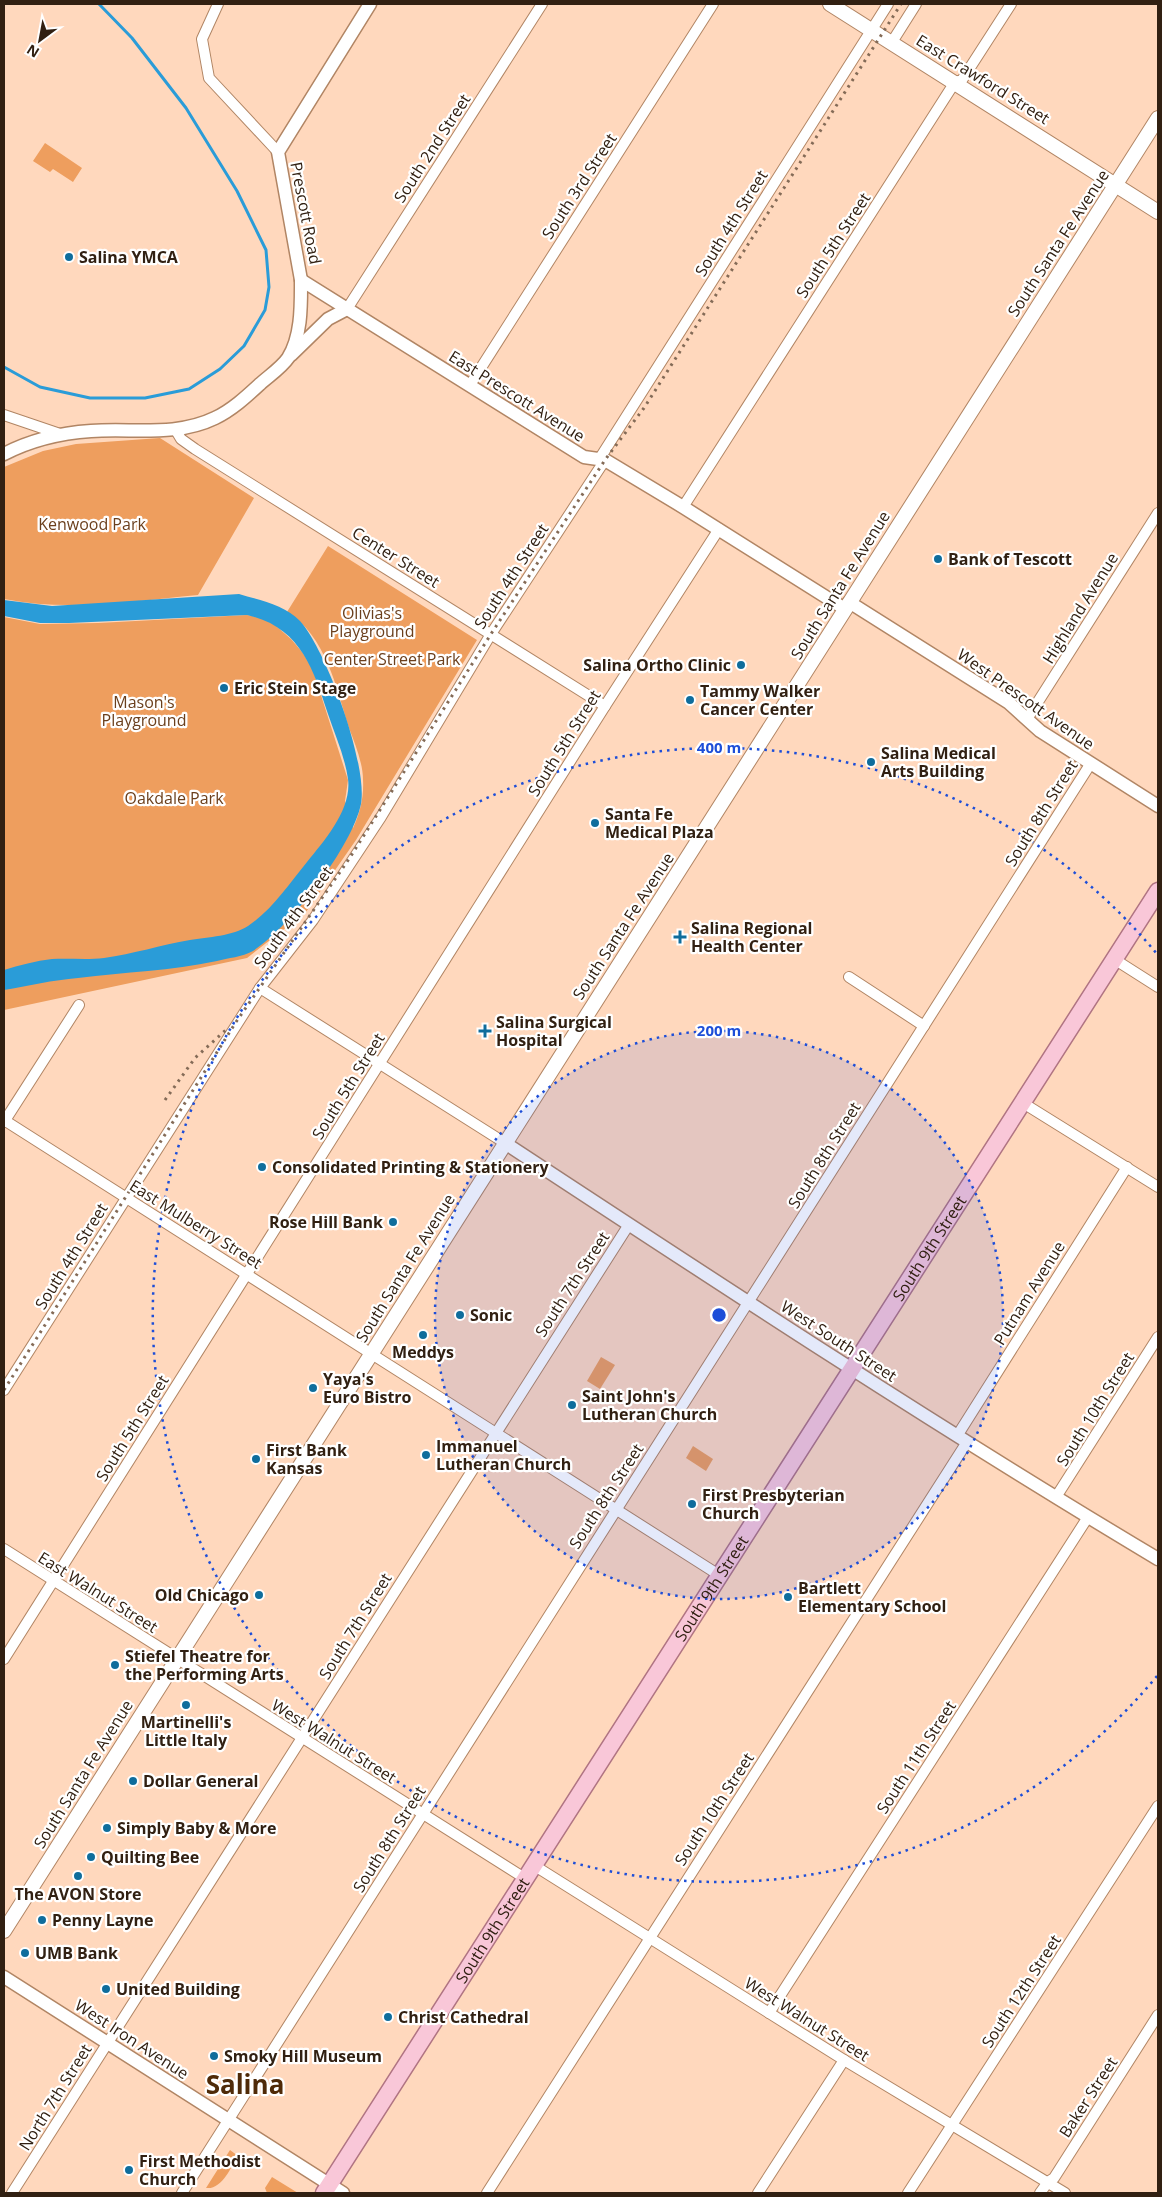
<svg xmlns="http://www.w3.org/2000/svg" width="1162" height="2197" viewBox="0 0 1162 2197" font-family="'Open Sans',sans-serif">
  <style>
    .green { fill: #ee9e5e }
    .water { fill: #2a9cd8 }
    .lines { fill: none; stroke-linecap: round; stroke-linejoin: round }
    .stream { stroke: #2a9cd8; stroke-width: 3 }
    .minor-casing { stroke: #b18564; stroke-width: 12 }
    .tertiary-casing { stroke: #b18564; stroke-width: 15 }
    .secondary-casing { stroke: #b18564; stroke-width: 16 }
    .primary-casing { stroke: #b07482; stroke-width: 19 }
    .minor { stroke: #fff; stroke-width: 10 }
    .tertiary { stroke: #fff; stroke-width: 12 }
    .secondary { stroke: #fff; stroke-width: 14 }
    .primary { stroke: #f9c7d8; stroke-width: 16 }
    .rail { stroke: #846b57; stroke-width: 3; stroke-dasharray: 2.5 5; stroke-linecap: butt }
    .ring { fill: none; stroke: #1d4ed8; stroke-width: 2.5; stroke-dasharray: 2.5 5 }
    .poi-dot { fill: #0f6d9c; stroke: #fff; stroke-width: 2 }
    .labels { text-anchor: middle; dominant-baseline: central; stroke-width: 4.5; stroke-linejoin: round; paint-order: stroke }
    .street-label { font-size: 16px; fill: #312012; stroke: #fff }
    .poi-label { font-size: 16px; font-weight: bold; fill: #312012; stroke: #fff; text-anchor: start }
    .park-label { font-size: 16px; fill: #6b3f1c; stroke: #fff }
    .town-label { font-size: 26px; font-weight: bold; fill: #4f2a08; stroke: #fff }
    .centre { fill: #1d4ed8; stroke: #fff; stroke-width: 2.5 }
    .ring-label { font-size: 15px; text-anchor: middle; font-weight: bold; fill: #1d4ed8; stroke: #fff; stroke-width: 4.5; stroke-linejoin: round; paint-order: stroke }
  </style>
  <rect width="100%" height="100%" fill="#ffd8bd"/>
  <g class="green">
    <path d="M45,143L82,168L73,182L53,169L50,172L33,161Z"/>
    <path d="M160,438L254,498L198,595C134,601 68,612 4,599V467L43,451L76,444Z"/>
    <path d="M328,546L477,640L356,840L306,912L247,958L4,1010V617L40,624L98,623L247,615L262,618L275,625L291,639L303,653L313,670L348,780L345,801L353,828C360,813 364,797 363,780C363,763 355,744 349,728C336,687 326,636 287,612Z"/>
    <path d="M601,1357L615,1365L600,1389L587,1381Z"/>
    <path d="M693,1446L713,1459L706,1471L686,1458Z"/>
    <path d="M230,2150L238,2156C231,2167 222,2190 206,2188Z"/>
    <path d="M272,2177L298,2193H267L265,2188Z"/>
  </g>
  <path class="water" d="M239,594C259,600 285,605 300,621C327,651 368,765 361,804C352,847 290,927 253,951C242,957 228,958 217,961C171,971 125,972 78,978C53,980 28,986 4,990V970C19,965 36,961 52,959C69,958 87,960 104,958C133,954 161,945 190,940C208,937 233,936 248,926C272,910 289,884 307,862C325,840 352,809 348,779C345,757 335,735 328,714C313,668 300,627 247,615L69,623H40L4,616V600L52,606Z"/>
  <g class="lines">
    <path class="stream" d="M4,367L40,387L90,398H145L189,389L220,369L244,346L265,310L269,287L266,250L237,191L186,108L132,38L99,4"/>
    <defs>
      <g id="minor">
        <path d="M218,4L202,39L209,78L278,152"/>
        <path d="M892,42L916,4"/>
        <path d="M347,309L542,4"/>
        <path d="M470,385L713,4"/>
        <path d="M4,415L60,434"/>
        <path d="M175,429L181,439L195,449L605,706"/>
        <path d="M600,458L888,4"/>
        <path d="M683,507L955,82L962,80L1011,4"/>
        <path d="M1027,719L1158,513"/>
        <path d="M1114,959L1158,987"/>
        <path d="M849,977L924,1026"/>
        <path d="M260,988L505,1143"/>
        <path d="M1023,1103L1158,1187"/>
        <path d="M4,1120L719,1575"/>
        <path d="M4,1122L79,1005"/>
        <path d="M4,1390L260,988L313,920L381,817L491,634L605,460"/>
        <path d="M957,1436L1127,1167"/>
        <path d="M1056,1497L1158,1337"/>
        <path d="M4,1549L526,1879"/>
        <path d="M4,1659L605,706L719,529"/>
        <path d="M535,1866L844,2060L1065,2193"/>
        <path d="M769,2013L1088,1517"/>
        <path d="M12,2193L628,1226"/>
        <path d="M182,2193C484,1716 788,1240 1091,763"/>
        <path d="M487,2193L967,1442"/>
        <path d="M758,2193L844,2060"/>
        <path d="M908,2193L1158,1806"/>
        <path d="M1040,2193L1048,2182L1054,2178L1158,2015"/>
      </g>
      <g id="tertiary">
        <path d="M301,280L584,457L605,460L683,507L845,609"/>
        <path d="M291,355L328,319L347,309"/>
        <path d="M4,454C31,440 61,433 91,431C133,428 176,437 215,418C232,410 247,396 260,384C269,376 282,367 288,358C302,336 301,304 301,280L278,152L370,4"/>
        <path d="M849,602L1009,703L1040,731L1158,806"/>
        <path d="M505,1143C721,1285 937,1427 1158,1559"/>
        <path d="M4,1977L343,2193"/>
      </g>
      <g id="secondary">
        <path d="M830,4L1158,212"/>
        <path d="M4,1931L1158,118"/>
      </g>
      <g id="primary">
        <path id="s1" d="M324,2193L1158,891"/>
      </g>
    </defs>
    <use href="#minor" class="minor-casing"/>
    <use href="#tertiary" class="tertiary-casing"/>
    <use href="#secondary" class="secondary-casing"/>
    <use href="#primary" class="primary-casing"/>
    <use href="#minor" class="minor"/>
    <use href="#tertiary" class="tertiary"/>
    <use href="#secondary" class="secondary"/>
    <use href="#primary" class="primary"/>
    <g class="rail">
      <path d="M165,1100L195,1058L228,1028"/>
      <path d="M4,1390L236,1022L349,859L491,634L605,460L644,408L901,4"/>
    </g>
  </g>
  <circle cx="719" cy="1315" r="284" fill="#1d4ed8" fill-opacity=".12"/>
  <g class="ring">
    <circle cx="719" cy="1315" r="284"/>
    <path d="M1157 1676A567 567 0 1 1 1157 954"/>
  </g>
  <g class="poi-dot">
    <circle cx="69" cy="257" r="5"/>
    <circle cx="938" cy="559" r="5"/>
    <circle cx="741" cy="665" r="5"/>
    <circle cx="224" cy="688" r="5"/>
    <circle cx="690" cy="700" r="5"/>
    <circle cx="871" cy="762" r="5"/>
    <circle cx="595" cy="823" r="5"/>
    <path d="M677.5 929.5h5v5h5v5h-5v5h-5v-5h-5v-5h5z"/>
    <path d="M482.5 1023.5h5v5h5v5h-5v5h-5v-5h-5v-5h5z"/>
    <circle cx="262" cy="1167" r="5"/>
    <circle cx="393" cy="1222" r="5"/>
    <circle cx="460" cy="1315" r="5"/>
    <circle cx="423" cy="1335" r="5"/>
    <circle cx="313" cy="1388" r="5"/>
    <circle cx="572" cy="1405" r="5"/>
    <circle cx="426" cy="1455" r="5"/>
    <circle cx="256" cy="1459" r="5"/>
    <circle cx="692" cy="1504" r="5"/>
    <circle cx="259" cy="1595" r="5"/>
    <circle cx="788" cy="1597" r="5"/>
    <circle cx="115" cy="1665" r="5"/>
    <circle cx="186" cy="1705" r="5"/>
    <circle cx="133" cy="1781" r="5"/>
    <circle cx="107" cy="1828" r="5"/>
    <circle cx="91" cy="1857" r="5"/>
    <circle cx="78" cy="1876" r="5"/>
    <circle cx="42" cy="1920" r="5"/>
    <circle cx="25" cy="1953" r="5"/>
    <circle cx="106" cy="1989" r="5"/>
    <circle cx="388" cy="2017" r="5"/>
    <circle cx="214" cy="2056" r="5"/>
    <circle cx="129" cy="2170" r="5"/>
  </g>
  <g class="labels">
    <g class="street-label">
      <text transform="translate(983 79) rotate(32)">East Crawford Street</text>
      <text transform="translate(432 148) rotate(-57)">South 2nd Street</text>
      <text transform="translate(579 186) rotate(-57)">South 3rd Street</text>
      <text transform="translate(306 213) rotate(79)">Prescott Road</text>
      <text transform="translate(731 223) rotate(-58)">South 4th Street</text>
      <text transform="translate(1058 243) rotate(-57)">South Santa Fe Avenue</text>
      <text transform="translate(833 245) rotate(-57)">South 5th Street</text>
      <text transform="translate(517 396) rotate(32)">East Prescott Avenue</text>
      <text transform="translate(396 557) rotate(32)">Center Street</text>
      <text transform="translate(511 576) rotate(-57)">South 4th Street</text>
      <text transform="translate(840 585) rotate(-58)">South Santa Fe Avenue</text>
      <text transform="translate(1080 608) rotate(-58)">Highland Avenue</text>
      <text transform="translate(1026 699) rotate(35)">West Prescott Avenue</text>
      <text transform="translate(564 743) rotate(-58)">South 5th Street</text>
      <text transform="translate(1041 813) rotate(-58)">South 8th Street</text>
      <text transform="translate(293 917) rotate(-54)">South 4th Street</text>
      <text transform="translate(623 926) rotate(-57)">South Santa Fe Avenue</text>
      <text transform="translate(348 1086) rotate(-58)">South 5th Street</text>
      <text transform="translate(824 1155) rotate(-58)">South 8th Street</text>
      <text transform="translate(196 1224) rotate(32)">East Mulberry Street</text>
      <text stroke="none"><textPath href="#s1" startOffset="1122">South 9th Street</textPath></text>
      <text transform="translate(71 1256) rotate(-58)">South 4th Street</text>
      <text transform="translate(405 1268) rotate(-58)">South Santa Fe Avenue</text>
      <text transform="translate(572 1284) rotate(-57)">South 7th Street</text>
      <text transform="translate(1029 1293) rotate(-58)">Putnam Avenue</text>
      <text transform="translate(839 1341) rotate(33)">West South Street</text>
      <text transform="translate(1095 1409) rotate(-58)">South 10th Street</text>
      <text transform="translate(132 1428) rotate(-58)">South 5th Street</text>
      <text transform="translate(606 1496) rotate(-57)">South 8th Street</text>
      <text stroke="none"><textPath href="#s1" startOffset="718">South 9th Street</textPath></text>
      <text transform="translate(98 1592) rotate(32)">East Walnut Street</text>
      <text transform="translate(355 1626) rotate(-58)">South 7th Street</text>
      <text transform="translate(334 1741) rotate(32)">West Walnut Street</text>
      <text transform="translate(916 1757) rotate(-57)">South 11th Street</text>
      <text transform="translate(83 1774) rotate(-58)">South Santa Fe Avenue</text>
      <text transform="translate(714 1809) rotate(-57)">South 10th Street</text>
      <text transform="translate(389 1839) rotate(-58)">South 8th Street</text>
      <text stroke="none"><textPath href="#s1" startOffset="312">South 9th Street</textPath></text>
      <text transform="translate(1021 1991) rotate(-57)">South 12th Street</text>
      <text transform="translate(807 2019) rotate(32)">West Walnut Street</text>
      <text transform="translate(132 2039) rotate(33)">West Iron Avenue</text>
      <text transform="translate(55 2097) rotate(-58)">North 7th Street</text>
      <text transform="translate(1088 2097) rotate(-57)">Baker Street</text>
    </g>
    <g class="poi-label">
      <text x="79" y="257">Salina YMCA</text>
      <text x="948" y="559">Bank of Tescott</text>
      <text x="731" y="665" text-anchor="end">Salina Ortho Clinic</text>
      <text x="234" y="688">Eric Stein Stage</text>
      <text x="700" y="691">Tammy Walker<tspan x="700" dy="18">Cancer Center</tspan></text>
      <text x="881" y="753">Salina Medical<tspan x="881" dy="18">Arts Building</tspan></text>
      <text x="605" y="814">Santa Fe<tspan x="605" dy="18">Medical Plaza</tspan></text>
      <text x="691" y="928">Salina Regional<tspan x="691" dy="18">Health Center</tspan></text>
      <text x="496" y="1022">Salina Surgical<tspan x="496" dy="18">Hospital</tspan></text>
      <text x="272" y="1167">Consolidated Printing &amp; Stationery</text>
      <text x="383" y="1222" text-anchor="end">Rose Hill Bank</text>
      <text x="470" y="1315">Sonic</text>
      <text x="423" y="1352" text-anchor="middle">Meddys</text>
      <text x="323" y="1379">Yaya's<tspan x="323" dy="18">Euro Bistro</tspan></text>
      <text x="582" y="1396">Saint John's<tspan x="582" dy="18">Lutheran Church</tspan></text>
      <text x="436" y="1446">Immanuel<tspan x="436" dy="18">Lutheran Church</tspan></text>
      <text x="266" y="1450">First Bank<tspan x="266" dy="18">Kansas</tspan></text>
      <text x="702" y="1495">First Presbyterian<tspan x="702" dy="18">Church</tspan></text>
      <text x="798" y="1588">Bartlett<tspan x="798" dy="18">Elementary School</tspan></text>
      <text x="249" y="1595" text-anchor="end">Old Chicago</text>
      <text x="125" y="1656">Stiefel Theatre for<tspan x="125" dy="18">the Performing Arts</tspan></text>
      <text x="186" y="1722" text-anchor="middle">Martinelli's<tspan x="186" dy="18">Little Italy</tspan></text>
      <text x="143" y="1781">Dollar General</text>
      <text x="117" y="1828">Simply Baby &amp; More</text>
      <text x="101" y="1857">Quilting Bee</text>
      <text x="78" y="1894" text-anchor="middle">The AVON Store</text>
      <text x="52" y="1920">Penny Layne</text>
      <text x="35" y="1953">UMB Bank</text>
      <text x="116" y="1989">United Building</text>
      <text x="398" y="2017">Christ Cathedral</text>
      <text x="224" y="2056">Smoky Hill Museum</text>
      <text x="139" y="2161">First Methodist<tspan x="139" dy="18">Church</tspan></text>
    </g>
    <g class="park-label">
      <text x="92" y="524">Kenwood Park</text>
      <text x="372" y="613">Olivias's<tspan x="372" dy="18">Playground</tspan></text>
      <text x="392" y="659">Center Street Park</text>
      <text x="144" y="702">Mason's<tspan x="144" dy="18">Playground</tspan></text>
      <text x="174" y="798">Oakdale Park</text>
    </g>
    <g class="town-label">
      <text x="245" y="2084">Salina</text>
    </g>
  </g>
  <circle cx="719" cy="1315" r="8" class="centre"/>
  <g class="ring-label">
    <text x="719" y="753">400 m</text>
    <text x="719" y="1036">200 m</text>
  </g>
  <rect width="1162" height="2197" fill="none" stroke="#312012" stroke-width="10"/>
  <g transform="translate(40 40) rotate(212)" stroke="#ffffff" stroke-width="4" paint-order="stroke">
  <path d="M0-4L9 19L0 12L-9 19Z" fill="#312012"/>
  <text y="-8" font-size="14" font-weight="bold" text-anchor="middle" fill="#312012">N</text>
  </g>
</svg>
